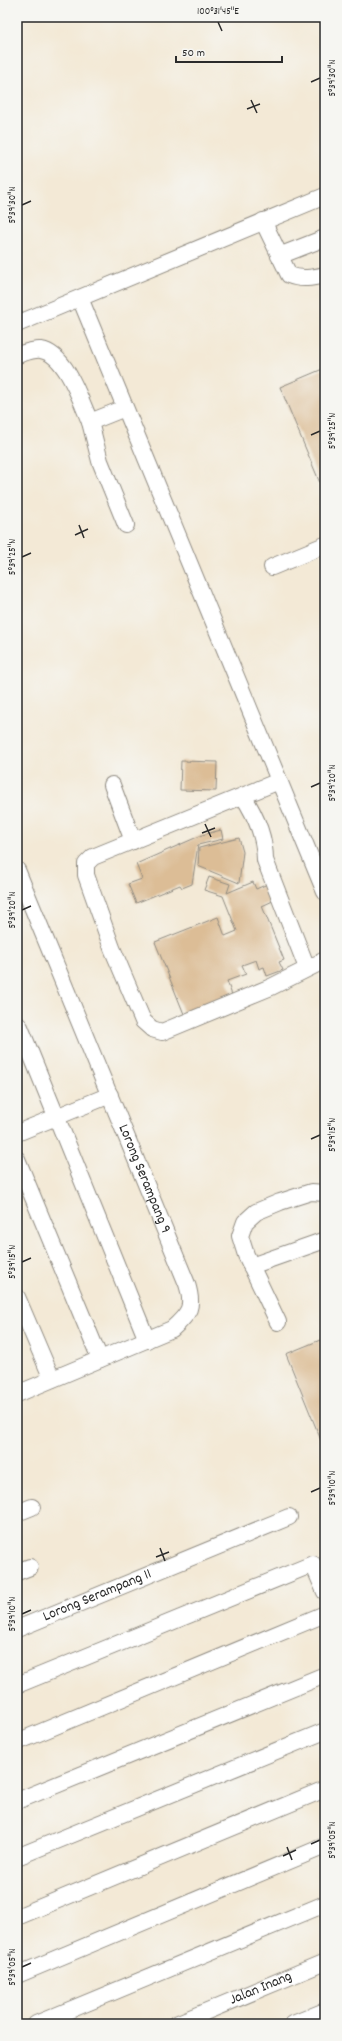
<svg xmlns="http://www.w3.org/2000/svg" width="342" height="2041" viewBox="0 0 342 2041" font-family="Dekko,sans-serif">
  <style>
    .building { fill: #dcbd96 }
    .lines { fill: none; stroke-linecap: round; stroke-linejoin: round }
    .minor-casing { stroke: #8f8a80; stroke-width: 18 }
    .minor { stroke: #fff; stroke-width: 16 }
    .ticks { fill: none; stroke: #2b2b2b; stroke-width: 1.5 }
    .labels { text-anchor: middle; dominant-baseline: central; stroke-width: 3.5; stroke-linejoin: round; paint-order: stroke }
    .street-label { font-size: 15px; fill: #2b2b2b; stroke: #f6f6f2 }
    .neatline { fill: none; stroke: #2b2b2b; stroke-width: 1.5 }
    .ticks-label { font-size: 10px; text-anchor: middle; fill: #2b2b2b }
  </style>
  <rect width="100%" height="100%" fill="#f6f6f2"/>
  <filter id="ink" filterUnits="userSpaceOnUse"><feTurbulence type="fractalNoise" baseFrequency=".025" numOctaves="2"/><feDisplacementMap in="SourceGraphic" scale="8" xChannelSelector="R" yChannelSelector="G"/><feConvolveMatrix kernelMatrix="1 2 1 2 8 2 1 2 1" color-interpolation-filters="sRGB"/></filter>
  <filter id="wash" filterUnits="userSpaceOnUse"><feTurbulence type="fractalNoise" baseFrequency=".012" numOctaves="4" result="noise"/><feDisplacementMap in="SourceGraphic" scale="16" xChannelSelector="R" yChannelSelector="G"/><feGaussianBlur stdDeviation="0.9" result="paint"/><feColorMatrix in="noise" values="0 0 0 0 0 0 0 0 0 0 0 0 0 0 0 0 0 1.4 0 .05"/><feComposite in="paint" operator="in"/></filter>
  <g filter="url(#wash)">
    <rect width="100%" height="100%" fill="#f3e9d6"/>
    <g id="blocks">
      <g class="building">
        <path d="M325,368V495L280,387Z"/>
        <path d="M181,761L217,762L216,791L180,790Z"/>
        <path d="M221,830L223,839L198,845L192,884L182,888L180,885L136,903L128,884L142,879L136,864L202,835Z"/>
        <path d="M239,838L243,852L239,883L198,866L199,848Z"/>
        <path d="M209,877L230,884L227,893L253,882L256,889L270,883L277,899L262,906L284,960L279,962L283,970L267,976L264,967L259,969L256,960L242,965L246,974L227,981L232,995L184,1014L155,942L218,917L225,936L237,931L223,896L204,890Z"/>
        <path d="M325,1338V1450L286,1354Z"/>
      </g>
    </g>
  </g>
  <g filter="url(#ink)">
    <use href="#blocks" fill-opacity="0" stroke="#8f8a80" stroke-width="1"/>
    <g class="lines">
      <defs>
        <g id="minor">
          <path d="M263,221L289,275C301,280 312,278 325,275"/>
          <path d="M279,256L325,238"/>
          <path d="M80,298L325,892"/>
          <path d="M17,324L325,196"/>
          <path d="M17,355C24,353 34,349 41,350C66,354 81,401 90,422L125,408"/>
          <path d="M90,422L100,461L126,525"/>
          <path d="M272,567L325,545"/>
          <path d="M279,781L93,857L86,864V875L112,948L143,1021L152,1029L162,1032L271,987L325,960"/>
          <path d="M112,785L133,841"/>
          <path d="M243,796C256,816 265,836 265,860L307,968"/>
          <path id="s1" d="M17,870L187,1284C194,1307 190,1313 172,1329L17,1394"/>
          <path d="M17,1024L20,1027L147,1340"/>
          <path d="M17,1133L110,1095"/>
          <path d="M17,1159L100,1359"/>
          <path d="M251,1266L325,1240"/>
          <path d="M17,1297L52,1379"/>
          <path d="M278,1322L246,1255L240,1236L245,1222L256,1212L280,1202L311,1192L325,1193"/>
          <path d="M17,1513L32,1507"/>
          <path d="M17,1572L30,1567"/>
          <path id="s2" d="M17,1629L289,1517"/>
          <path d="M17,1685L313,1564L325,1592"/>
          <path d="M17,1742L325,1614"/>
          <path d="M17,1801L325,1675"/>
          <path d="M17,1857L325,1731"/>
          <path d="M17,1917L325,1789"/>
          <path d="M17,1975L325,1846"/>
          <path d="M36,2024L325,1904"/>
          <path id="s3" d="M176,2024L325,1962"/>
          <path d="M293,2024L325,2011"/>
        </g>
      </defs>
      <use href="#minor" class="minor-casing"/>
      <use href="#minor" class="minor"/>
    </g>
  </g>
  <path class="ticks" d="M218,22L222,31M311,82L320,78M251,100L257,113M247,109L260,104M22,205L31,201M311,435L320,431M79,525L84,538M75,535L88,529M22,557L31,553M311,787L320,783M205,824L211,837M202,833L215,828M22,910L31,906M311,1139L320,1135M22,1262L31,1258M311,1492L320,1488M160,1548L165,1561M156,1557L169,1552M22,1614L31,1610M311,1844L320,1840M287,1847L292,1860M283,1856L296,1850M22,1967L31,1963"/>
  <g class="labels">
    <g class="street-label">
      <text stroke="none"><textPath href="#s1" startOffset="334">Lorong Serampang 9</textPath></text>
      <text stroke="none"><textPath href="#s2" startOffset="87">Lorong Serampang 11</textPath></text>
      <text stroke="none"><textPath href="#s3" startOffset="92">Jalan Inang</textPath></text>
    </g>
  </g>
  <rect width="342" height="2041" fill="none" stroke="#f6f6f2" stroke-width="44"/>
  <path d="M176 56v6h106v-6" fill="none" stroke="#2b2b2b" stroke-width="2"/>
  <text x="182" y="56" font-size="12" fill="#2b2b2b" stroke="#f6f6f2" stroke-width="3" paint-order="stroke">50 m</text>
  <rect x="22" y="22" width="298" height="1997" class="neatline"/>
  <g class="ticks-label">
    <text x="218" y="14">100°31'45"E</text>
    <text transform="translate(331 78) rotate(-90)" y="4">5°39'30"N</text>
    <text transform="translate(11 205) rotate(-90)" y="4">5°39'30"N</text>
    <text transform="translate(331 431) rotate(-90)" y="4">5°39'25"N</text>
    <text transform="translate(11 557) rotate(-90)" y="4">5°39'25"N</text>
    <text transform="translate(331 783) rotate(-90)" y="4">5°39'20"N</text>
    <text transform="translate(11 910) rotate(-90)" y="4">5°39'20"N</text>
    <text transform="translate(331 1135) rotate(-90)" y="4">5°39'15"N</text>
    <text transform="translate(11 1262) rotate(-90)" y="4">5°39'15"N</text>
    <text transform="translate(331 1488) rotate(-90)" y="4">5°39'10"N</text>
    <text transform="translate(11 1614) rotate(-90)" y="4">5°39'10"N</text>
    <text transform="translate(331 1840) rotate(-90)" y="4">5°39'05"N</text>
    <text transform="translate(11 1967) rotate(-90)" y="4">5°39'05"N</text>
  </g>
</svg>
